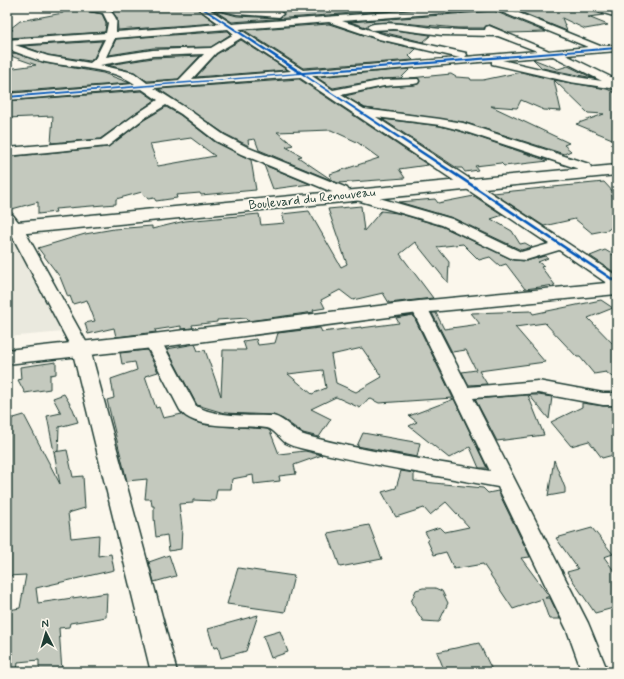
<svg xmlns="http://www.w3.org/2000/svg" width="624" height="679" viewBox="0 0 624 679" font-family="Mynerve,sans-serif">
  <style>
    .built { fill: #eae9de }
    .building { fill: #c4c9be; stroke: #1f3d34; fill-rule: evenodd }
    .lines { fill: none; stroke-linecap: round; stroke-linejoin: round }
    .minor-casing { stroke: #1f3d34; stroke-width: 3 }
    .major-casing { stroke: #1f3d34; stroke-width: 3 }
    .minor { fill: #fbf7ec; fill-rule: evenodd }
    .major { fill: #fbf7ec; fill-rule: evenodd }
    .cycleway-casing { stroke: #fbf7ec; stroke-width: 3 }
    .cycleway { fill: #0057b8; fill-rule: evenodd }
    .labels { text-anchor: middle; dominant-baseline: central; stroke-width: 3.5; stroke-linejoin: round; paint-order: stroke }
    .far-street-label { font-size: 13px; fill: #1f3d34; stroke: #fbf7ec }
  </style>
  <rect width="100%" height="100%" fill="#fbf7ec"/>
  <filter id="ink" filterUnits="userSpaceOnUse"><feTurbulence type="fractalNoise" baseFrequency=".025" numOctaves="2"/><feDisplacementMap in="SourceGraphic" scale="8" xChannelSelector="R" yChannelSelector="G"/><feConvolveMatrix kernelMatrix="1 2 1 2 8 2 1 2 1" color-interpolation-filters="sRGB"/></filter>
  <g filter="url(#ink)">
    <path class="built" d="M13,232L63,332L7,337V233Z"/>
    <g class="building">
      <path d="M63,7H79L81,10L102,14L106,23L105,32L7,38V31L13,30L11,28L20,21L63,13Z"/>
      <path d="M107,7H129L128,9L195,7L216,23L118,30L117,18L110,8Z"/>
      <path d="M209,7H213L215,10L237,16L279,18L284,14L279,10L238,7H437L232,22Z"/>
      <path d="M508,7H588L590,10L604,15L588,17L608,25L585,29L562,18L567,31Z"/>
      <path d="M494,11L546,32L509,33L490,25L486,26L484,28H458L391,22L372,23L366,27L350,22Z"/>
      <path d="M329,24L379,40L416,49L409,56L413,60L303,68L244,30Z"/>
      <path d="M394,30L430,35V36L423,42L378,31Z"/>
      <path d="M228,31L231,34L211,47L153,48L109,55L116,39Z"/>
      <path d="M241,40L287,70L196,77L217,54Z"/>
      <path d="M102,41L94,58L90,61L48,55L23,46Z"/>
      <path d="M15,53L45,63L103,73L130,83L7,92V75L10,74L7,69L36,65L8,55Z"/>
      <path d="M200,56L178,79L147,81L134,72L108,65L153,58Z"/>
      <path d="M533,59L558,69L568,66L593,78L542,68Z"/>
      <path d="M410,69L401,78L384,79L333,88L316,77Z"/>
      <path d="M521,72L554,80L561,111L544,110L521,100L517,108L491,106L569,143L564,145L571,151L564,154L463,122L365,108L345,96L384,87L414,85L418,84L420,82L418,78H410L451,74L456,77L470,78L471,80H483Z"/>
      <path d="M299,79L428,165L399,169L405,178L338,183L259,150L255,139L248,140L249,146L225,134L159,89ZM331,130L357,142L379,158L330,174L332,180L298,157L302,156L286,147L293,145L277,132Z"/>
      <path d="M554,80L607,89L617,94V141L576,124L604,114L588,113Z"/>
      <path d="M142,91L155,100L100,139L51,143L53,116L7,118V101Z"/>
      <path d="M166,107L180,115L215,142L251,160L256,190L201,195L200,193L176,195L177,198L156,201L154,198L148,199L142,192L116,199V204L55,209L56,212L38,214V202L12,209L7,203V157L108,147L144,120ZM191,138L215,156L158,166L150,144Z"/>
      <path d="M382,119L440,126L460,131L548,161L504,166L501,163L475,166L478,170L465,172L462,168H457Z"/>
      <path d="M264,165L310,184L273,189Z"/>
      <path d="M604,182L615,194H611L617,202V222L608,230L592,233L575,219L544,226L493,193Z"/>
      <path d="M474,196L503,215L491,219L512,231L520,244L525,243L532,247L521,250L453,218L399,202L435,199L438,203Z"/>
      <path d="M361,206L364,231L381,211L397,213L441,226L513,260L526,261L545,256L548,258L538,262L544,266L541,267L555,285L525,289L506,264L500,266L490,257L479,260L463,244L437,247L449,262L448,283L415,242L400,254L433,298L389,303L383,293L353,300L340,290L321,300L325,308L313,310L314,312L248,321L247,318L217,320V322L192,325L193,328L181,329V326L155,330L156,332L116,337L114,328L88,334L85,323L95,321L87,300L73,304L70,296L68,297L60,277L38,248L85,234L114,229L152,226V229L185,221L259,214L261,225L285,223L282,214L309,211L341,267L347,264L328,209Z"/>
      <path d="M605,250L617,257V274L590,256Z"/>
      <path d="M601,300L613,308L588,318L617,348V381L606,372L594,374L580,357H577L545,323L515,327L545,362L479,371L487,384L469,385L462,372L476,370L466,350L452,352L432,313H436L444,329L480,324L471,313L531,311L533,314Z"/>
      <path d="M413,315L453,398L379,403L369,398L360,408L336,397L311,409L331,419L319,437L303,433L283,419L273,415L224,413L197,405L167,349L195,344L198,351L205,350L221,396L223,350H246L243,341L256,339L258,345L275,343L278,333L320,328L322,332L361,327V328L399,323L396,318ZM362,348L382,377L356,392L336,383L331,355ZM323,370L326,388L312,394L288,374Z"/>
      <path d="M147,350L158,372L145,376L156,408L159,407L163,418L182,414L195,422L207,425L267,429L270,431L279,454L305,451L322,455L294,465L296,474L279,476L280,481L254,484L253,475L232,479L231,489H217L215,501L193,500V503L179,504L182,527L181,549L169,551L167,535L156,537L154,518V506H152L151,499H145L147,479L127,481L107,400L114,398L111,379L137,370L135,362L122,364L120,353Z"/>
      <path d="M56,362V374L50,375V389L25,393L18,380L21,379L20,367Z"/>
      <path d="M64,394L73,409L78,422L59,427L58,451L54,452L47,416L61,413L53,398Z"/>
      <path d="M528,395L544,435L497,441L475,399Z"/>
      <path d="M529,395H538L552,397L549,419Z"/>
      <path d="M454,399L487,468H479L470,447L449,458L409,426L417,422L409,416Z"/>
      <path d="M582,403L603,406H617V454L602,458L589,441L571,446L551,422L582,407Z"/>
      <path d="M24,415L60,484L54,452L67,450L73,477L83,476L85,508L68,513L71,538L99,535L98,556L111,554L114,570L36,588L38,603L107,593L106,617L70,623L69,627L59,628L62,672H39V660L18,662L17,672H7V623L9,610L20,608L26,575L7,576V420Z"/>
      <path d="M363,433L420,443L417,457L357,446Z"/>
      <path d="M554,460L565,488V493L548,496Z"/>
      <path d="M401,471L414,473V481L483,488L488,493L498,491L530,557L521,558L549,596L545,598H550L560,619H549L542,599L513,609L483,564L454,569L446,552L434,555L427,540L429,539L425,532L440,527L445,532L469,527L446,502L430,515L424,508L396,517L382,492L396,488Z"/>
      <path d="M369,525L382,559L340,567L328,533Z"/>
      <path d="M592,528L613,554L604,557L617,575V607L595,613L567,572L578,569L556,538Z"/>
      <path d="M169,555L176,576L154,582L149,562Z"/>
      <path d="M238,568L294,576L285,612L227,604Z"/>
      <path d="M423,588H435L442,591L448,603L439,622L423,621L411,602L416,590Z"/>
      <path d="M258,615L246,651L221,658L218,647L214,648L208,629Z"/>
      <path d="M280,631L288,652L271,658L263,636Z"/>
      <path d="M479,643L493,672H445L437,652Z"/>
    </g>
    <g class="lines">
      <defs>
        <g id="minor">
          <path d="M80,7H100L109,9C119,22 116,18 116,32L220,24L196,7H206L232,24L457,7H504L600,46L617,45V51L566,55L615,79L616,81L615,83H617V89L570,82L492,64V61L312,76L333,90L384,80L418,79L419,81L418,83L414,84L384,86L341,95L364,109L440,119L463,123L589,164L591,167L589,170L585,171L460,130L440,125L376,117L617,276V288L611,286L559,250L526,260L513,259L442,225L350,198L348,195L350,192L355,191L452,219L521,252L549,244L299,77L154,88L189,110L224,135L249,148L347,188L349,191L347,194H337L241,154L216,141L181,114L166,105L143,119L108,146L7,156V148L101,140L135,115L158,100L142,89L7,100V94L135,84C112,67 72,68 45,62C32,59 20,53 7,49V40L106,33L108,23L103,13L81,9ZM494,9L588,47L549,51L489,26L486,27L485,30C470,30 456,30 441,29C427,28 376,18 367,27L372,30L394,29L442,35L498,36L537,51L465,57L467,55L466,53L385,35L342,21ZM329,22L379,39L460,58L303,70L239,29ZM228,29L234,34L211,48L153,50L106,57L115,38ZM241,38L291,71L192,79L216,53ZM105,39L95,59L90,63L48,56L15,45ZM204,54L179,80L147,83L134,73L100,65L153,56ZM553,56L602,81L570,76L502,60Z"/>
          <path d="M214,7L279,11L283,14L279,17L237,14L215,9Z"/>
          <path d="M589,7H603L617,11V17L590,9Z"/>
          <path d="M7,213L12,214L23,228L90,349L177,672H151L72,349L7,226Z"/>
          <path d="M419,302L425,304L427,307L468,387L538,381L603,393H617V405H603L538,393L473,398L588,623L608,672H582L567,630L498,487C432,475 365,464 300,448C295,447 290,445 286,443C280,439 274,429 267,428C245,424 193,431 180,410L144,341L147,337L153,336L159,337L196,406C218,418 249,415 273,416C286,419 294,433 307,436C367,452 429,460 490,471L411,307L413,304Z"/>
        </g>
        <g id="major">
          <path d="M617,165V175L7,235V223Z"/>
          <path d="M617,282V294L419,313L153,348L7,364V350L153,334L419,301Z"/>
        </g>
      </defs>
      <use href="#minor" class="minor-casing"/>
      <use href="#major" class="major-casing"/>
      <use href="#minor" class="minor"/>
      <use href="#major" class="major"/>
      <defs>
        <path id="cycleway" d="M199,7H202L302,72L617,47V49L304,74L471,183L617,281V284L469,185L301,74L7,98V96L298,73Z"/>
      </defs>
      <use href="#cycleway" class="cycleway-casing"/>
      <use href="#cycleway" class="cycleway"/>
    </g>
  </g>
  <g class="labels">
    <g class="far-street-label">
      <text transform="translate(312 199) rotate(-6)">Boulevard du Renouveau</text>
    </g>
  </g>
  <rect width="624" height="679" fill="none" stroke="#fbf7ec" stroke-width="24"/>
  <rect x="12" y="12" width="600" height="655" fill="none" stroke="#1f3d34" stroke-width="1.5" filter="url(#ink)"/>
  <g transform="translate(46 633) rotate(355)" stroke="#fbf7ec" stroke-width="3" paint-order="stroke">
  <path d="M0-3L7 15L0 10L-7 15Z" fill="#1f3d34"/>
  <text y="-6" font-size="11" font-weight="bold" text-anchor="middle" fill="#1f3d34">N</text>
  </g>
</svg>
